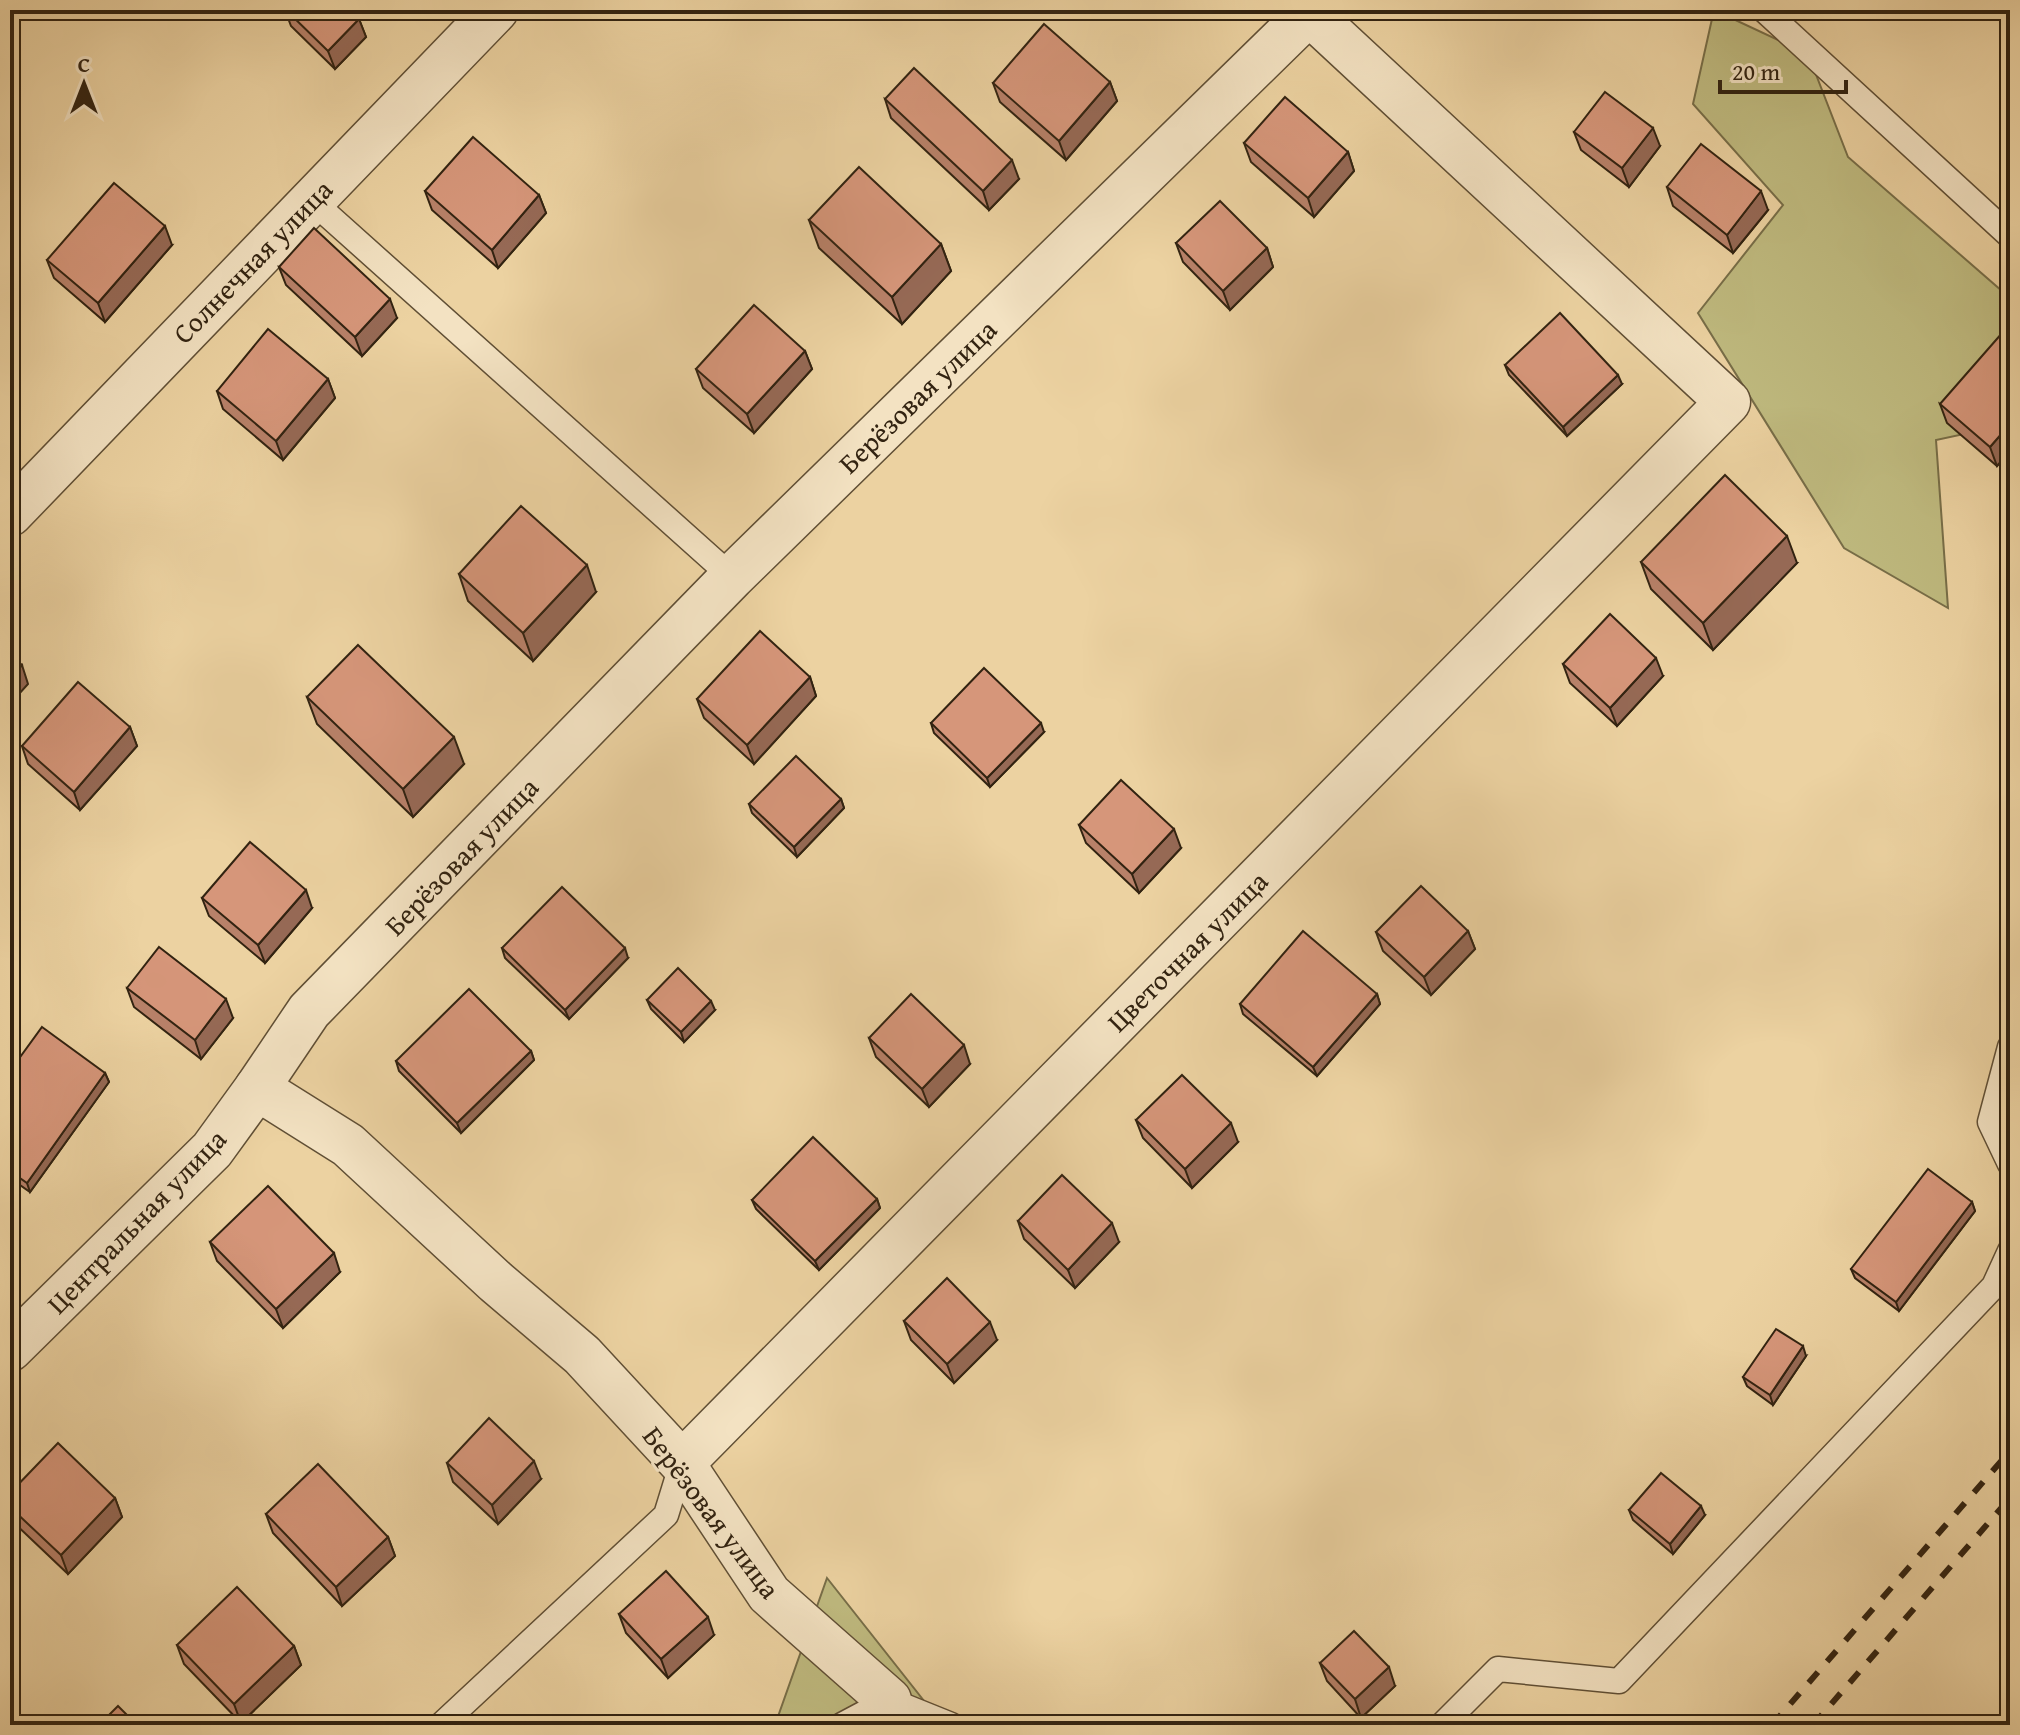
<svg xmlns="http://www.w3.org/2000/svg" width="2020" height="1735" viewBox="0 0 2020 1735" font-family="'Gentium Book Plus',serif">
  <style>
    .green { fill: #bfba7f; stroke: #786e48; stroke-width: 2 }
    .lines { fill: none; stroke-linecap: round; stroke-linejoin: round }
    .service-casing { stroke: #604f35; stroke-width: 27 }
    .minor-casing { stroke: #604f35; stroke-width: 47 }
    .service { stroke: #f3e2c2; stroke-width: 24 }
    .minor { stroke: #f3e2c2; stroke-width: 44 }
    .rail { stroke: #322311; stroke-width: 6; stroke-dasharray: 14 14; stroke-linecap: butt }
    .wall { fill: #b88169; stroke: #322311; stroke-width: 2 }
    .shaded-wall { fill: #966955; stroke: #322311; stroke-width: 2 }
    .building { fill: #d6967a; stroke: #322311; stroke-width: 2 }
    .labels { text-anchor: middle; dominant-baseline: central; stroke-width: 6; stroke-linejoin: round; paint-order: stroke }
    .street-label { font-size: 28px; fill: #322311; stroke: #f3e2c2 }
  </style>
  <rect width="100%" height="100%" fill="#ecd2a1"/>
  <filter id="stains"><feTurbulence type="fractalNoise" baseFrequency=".0025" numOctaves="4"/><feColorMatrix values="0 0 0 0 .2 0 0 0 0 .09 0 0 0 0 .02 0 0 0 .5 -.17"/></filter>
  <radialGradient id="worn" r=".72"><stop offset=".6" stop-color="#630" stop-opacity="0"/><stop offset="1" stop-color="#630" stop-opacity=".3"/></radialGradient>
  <g class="green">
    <path d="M1714,10L1808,54L1848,157L2010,298V431L2001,426L1936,440L1948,608L1844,548L1698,313L1783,205L1693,104Z"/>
    <path d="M827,1578L943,1725H775Z"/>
  </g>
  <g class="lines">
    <defs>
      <g id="service">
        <path d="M1764,10L2010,236"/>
        <path d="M311,200L732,577"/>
        <path d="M2010,1047L1990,1122L2010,1164"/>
        <path d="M441,1725L666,1515L682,1463"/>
        <path d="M842,1725L889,1700L951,1725"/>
        <path d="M1442,1725L1498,1669L1619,1681L1994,1286L2010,1251"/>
      </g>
      <g id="minor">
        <path d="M10,514L496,10"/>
        <path d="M10,1349L212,1150L257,1088"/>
        <path d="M682,1463L1728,402L1309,13L732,577L309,1011L257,1088L348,1145L496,1282L582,1355L682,1463L769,1594L889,1700"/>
      </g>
    </defs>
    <use href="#service" class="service-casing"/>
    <use href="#minor" class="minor-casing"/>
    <use href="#service" class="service"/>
    <use href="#minor" class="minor"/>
    <g class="rail">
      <path d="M1772,1725L2010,1451"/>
      <path d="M1813,1725L2010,1498"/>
    </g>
  </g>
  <g class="wall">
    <path d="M285,10H350L359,19L366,37L335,69L291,26Z"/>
    <path d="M1110,82L1117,101L1066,160L1000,102L993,83Z"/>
    <path d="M885,99L1019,179L989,210L891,118Z"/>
    <path d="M1574,132L1660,146L1629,187L1581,150Z"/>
    <path d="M1244,143L1348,152L1354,171L1314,217L1251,162Z"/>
    <path d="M1667,187L1768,210L1733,253L1673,206Z"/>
    <path d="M425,191L539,195L546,213L498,268L432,210Z"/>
    <path d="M809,220L941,244L951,271L902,324L819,248Z"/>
    <path d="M1176,243L1267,248L1273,267L1230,310L1183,262Z"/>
    <path d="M172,245L105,322L54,278L47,260Z"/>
    <path d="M279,267L397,318L362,356L286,285Z"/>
    <path d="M805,351L812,369L754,433L703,388L696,369Z"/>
    <path d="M1505,365L1622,384L1567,436L1509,375Z"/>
    <path d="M328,379L335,398L283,460L223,409L217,391Z"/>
    <path d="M1940,404L2010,451L1997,466L1947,423Z"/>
    <path d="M1641,562L1797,563L1713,650L1651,589Z"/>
    <path d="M459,574L596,592L533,661L468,601Z"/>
    <path d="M1563,664L1663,676L1617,726L1570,683Z"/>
    <path d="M810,677L816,696L754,764L704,718L697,699Z"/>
    <path d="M307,697L464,764L413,817L317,724Z"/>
    <path d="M931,723L1044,732L990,787L934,733Z"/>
    <path d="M130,727L137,746L80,810L28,764L22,746Z"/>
    <path d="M841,799L844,808L797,857L752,813L749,804Z"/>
    <path d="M1079,825L1181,848L1139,893L1086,843Z"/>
    <path d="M202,898L312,908L265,963L209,916Z"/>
    <path d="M1468,931L1475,949L1431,995L1383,951L1376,932Z"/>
    <path d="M502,948L628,958L569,1019L505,958Z"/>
    <path d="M127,988L233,1018L201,1059L134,1007Z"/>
    <path d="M1377,994L1380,1004L1317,1076L1243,1014L1240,1004Z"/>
    <path d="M647,1000L715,1010L684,1042L651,1009Z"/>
    <path d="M869,1038L970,1064L929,1107L876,1057Z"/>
    <path d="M531,1051L534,1060L461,1133L399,1071L396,1061Z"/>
    <path d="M10,1071L105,1073L109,1082L30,1192L10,1178Z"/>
    <path d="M1136,1120L1238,1142L1192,1188L1143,1138Z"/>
    <path d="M877,1199L880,1208L819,1270L756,1209L752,1200Z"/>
    <path d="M1972,1202L1975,1211L1899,1311L1855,1278L1851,1269Z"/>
    <path d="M1018,1221L1119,1242L1075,1288L1024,1239Z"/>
    <path d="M210,1242L340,1272L283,1328L217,1261Z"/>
    <path d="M904,1321L997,1340L954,1383L911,1340Z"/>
    <path d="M1806,1356L1773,1405L1747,1386L1743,1377Z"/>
    <path d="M447,1463L541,1479L498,1524L453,1482Z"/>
    <path d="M10,1493L115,1498L122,1517L68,1574L10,1519Z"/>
    <path d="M1629,1510L1705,1515L1673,1554L1633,1520Z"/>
    <path d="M266,1514L388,1537L395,1556L342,1606L273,1533Z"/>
    <path d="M619,1614L714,1635L668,1678L626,1633Z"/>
    <path d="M177,1645L294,1646L301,1665L241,1723L184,1664Z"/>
    <path d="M1320,1663L1395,1686L1361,1718L1327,1681Z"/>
  </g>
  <g class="shaded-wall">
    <path d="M359,19L366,37L335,69L328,51Z"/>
    <path d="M1110,82L1117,101L1066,160L1059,141Z"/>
    <path d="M1653,128L1660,146L1629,187L1622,168Z"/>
    <path d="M1348,152L1354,171L1314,217L1308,198Z"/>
    <path d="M1012,160L1019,179L989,210L983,191Z"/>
    <path d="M1761,191L1768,210L1733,253L1727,235Z"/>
    <path d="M539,195L546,213L498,268L492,250Z"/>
    <path d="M165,226L172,245L105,322L98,303Z"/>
    <path d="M941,244L951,271L902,324L892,297Z"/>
    <path d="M1267,248L1273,267L1230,310L1223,291Z"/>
    <path d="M390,299L397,318L362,356L355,337Z"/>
    <path d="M805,351L812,369L754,433L747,414Z"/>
    <path d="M1618,375L1622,384L1567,436L1563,427Z"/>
    <path d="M328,379L335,398L283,460L276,441Z"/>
    <path d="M2010,424V451L1997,466L1990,447Z"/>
    <path d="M1787,536L1797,563L1713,650L1703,623Z"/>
    <path d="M587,565L596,592L533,661L523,633Z"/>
    <path d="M1656,658L1663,676L1617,726L1610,708Z"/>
    <path d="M22,665L28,684L10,704V678Z"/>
    <path d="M810,677L816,696L754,764L747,745Z"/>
    <path d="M1041,723L1044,732L990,787L987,778Z"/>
    <path d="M130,727L137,746L80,810L74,792Z"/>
    <path d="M454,737L464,764L413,817L403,789Z"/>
    <path d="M841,799L844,808L797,857L794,847Z"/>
    <path d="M1174,829L1181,848L1139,893L1132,874Z"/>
    <path d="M306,890L312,908L265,963L258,945Z"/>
    <path d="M1468,931L1475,949L1431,995L1424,977Z"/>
    <path d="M625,948L628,958L569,1019L565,1010Z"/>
    <path d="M1377,994L1380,1004L1317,1076L1313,1067Z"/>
    <path d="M226,999L233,1018L201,1059L195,1040Z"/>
    <path d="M711,1001L715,1010L684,1042L681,1032Z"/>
    <path d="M964,1045L970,1064L929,1107L922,1089Z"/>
    <path d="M531,1051L534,1060L461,1133L457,1123Z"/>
    <path d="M105,1073L109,1082L30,1192L27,1183Z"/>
    <path d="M1231,1123L1238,1142L1192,1188L1185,1169Z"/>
    <path d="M877,1199L880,1208L819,1270L815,1261Z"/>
    <path d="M1972,1202L1975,1211L1899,1311L1896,1302Z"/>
    <path d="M1112,1223L1119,1242L1075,1288L1068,1270Z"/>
    <path d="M334,1253L340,1272L283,1328L276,1309Z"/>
    <path d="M990,1322L997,1340L954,1383L947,1364Z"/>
    <path d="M1803,1346L1806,1356L1773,1405L1770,1395Z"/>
    <path d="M534,1461L541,1479L498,1524L492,1505Z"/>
    <path d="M115,1498L122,1517L68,1574L61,1555Z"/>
    <path d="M1701,1506L1705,1515L1673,1554L1670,1544Z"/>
    <path d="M388,1537L395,1556L342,1606L336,1587Z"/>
    <path d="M708,1617L714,1635L668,1678L661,1659Z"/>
    <path d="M294,1646L301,1665L241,1723L234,1704Z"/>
    <path d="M1389,1667L1395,1686L1361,1718L1355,1699Z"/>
  </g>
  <g class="building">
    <path d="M286,10H350L359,19L328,51Z"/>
    <path d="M1044,24L1110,82L1059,141L993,83Z"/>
    <path d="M914,68L1012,160L983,191L885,99Z"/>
    <path d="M1605,92L1653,128L1622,168L1574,132Z"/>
    <path d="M1285,97L1348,152L1308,198L1244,143Z"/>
    <path d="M473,137L539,195L492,250L425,191Z"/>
    <path d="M1701,144L1761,191L1727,235L1667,187Z"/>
    <path d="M859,167L941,244L892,297L809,220Z"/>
    <path d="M114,183L165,226L98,303L47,260Z"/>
    <path d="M1220,201L1267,248L1223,291L1176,243Z"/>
    <path d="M314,228L390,299L355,337L279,267Z"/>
    <path d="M754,305L805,351L747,414L696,369Z"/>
    <path d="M1560,313L1618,375L1563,427L1505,365Z"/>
    <path d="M2010,324V424L1990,447L1940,404Z"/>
    <path d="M268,329L328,379L276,441L217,391Z"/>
    <path d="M1725,475L1787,536L1703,623L1641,562Z"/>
    <path d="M521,506L587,565L523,633L459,574Z"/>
    <path d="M1610,614L1656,658L1610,708L1563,664Z"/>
    <path d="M760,631L810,677L747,745L697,699Z"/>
    <path d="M358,645L454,737L403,789L307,697Z"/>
    <path d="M10,654L22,665L10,678Z"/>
    <path d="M984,668L1041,723L987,778L931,723Z"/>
    <path d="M78,682L130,727L74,792L22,746Z"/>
    <path d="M796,756L841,799L794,847L749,804Z"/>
    <path d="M1121,780L1174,829L1132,874L1079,825Z"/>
    <path d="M250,842L306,890L258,945L202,898Z"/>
    <path d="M1421,886L1468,931L1424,977L1376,932Z"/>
    <path d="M562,887L625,948L565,1010L502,948Z"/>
    <path d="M1303,931L1377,994L1313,1067L1240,1004Z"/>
    <path d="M159,947L226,999L195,1040L127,988Z"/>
    <path d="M678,968L711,1001L681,1032L647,1000Z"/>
    <path d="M469,989L531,1051L457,1123L396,1061Z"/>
    <path d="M911,994L964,1045L922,1089L869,1038Z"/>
    <path d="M42,1027L105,1073L27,1183L10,1171V1071Z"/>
    <path d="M1182,1075L1231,1123L1185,1169L1136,1120Z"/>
    <path d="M813,1137L877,1199L815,1261L752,1200Z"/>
    <path d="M1928,1169L1972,1202L1896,1302L1851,1269Z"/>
    <path d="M1062,1175L1112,1223L1068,1270L1018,1221Z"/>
    <path d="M268,1186L334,1253L276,1309L210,1242Z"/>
    <path d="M947,1278L990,1322L947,1364L904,1321Z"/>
    <path d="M1776,1329L1803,1346L1770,1395L1743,1377Z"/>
    <path d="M489,1418L534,1461L492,1505L447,1463Z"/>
    <path d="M58,1443L115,1498L61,1555L10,1507V1493Z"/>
    <path d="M318,1464L388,1537L336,1587L266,1514Z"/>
    <path d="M1661,1473L1701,1506L1670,1544L1629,1510Z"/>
    <path d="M666,1571L708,1617L661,1659L619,1614Z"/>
    <path d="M237,1587L294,1646L234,1704L177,1645Z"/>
    <path d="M1354,1631L1389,1667L1355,1699L1320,1663Z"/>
    <path d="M118,1706L137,1725H99Z"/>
  </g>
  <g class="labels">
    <g class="street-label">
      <text transform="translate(252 261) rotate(-46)">Солнечная улица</text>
      <text transform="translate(917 396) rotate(-44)">Берёзовая улица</text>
      <text transform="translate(461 856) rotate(-46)">Берёзовая улица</text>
      <text transform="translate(1187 951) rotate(-45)">Цветочная улица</text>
      <text transform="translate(136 1221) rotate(-46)">Центральная улица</text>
      <text transform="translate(712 1512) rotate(53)">Берёзовая улица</text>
    </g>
  </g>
  <rect width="2020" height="1735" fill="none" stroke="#ecd2a1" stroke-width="40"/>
  <rect x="12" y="12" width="1996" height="1711" fill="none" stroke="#322311" stroke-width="4"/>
  <rect x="20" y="20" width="1980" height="1695" fill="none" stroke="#322311" stroke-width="2"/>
  <g transform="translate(84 84)" stroke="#f3e2c2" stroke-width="6" paint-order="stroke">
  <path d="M0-6L14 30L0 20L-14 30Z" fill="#322311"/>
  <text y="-12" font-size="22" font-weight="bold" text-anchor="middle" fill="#322311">С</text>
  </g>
  <path d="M1720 80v12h126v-12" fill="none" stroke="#322311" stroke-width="4"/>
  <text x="1732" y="80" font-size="24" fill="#322311" stroke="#f3e2c2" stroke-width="6" paint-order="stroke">20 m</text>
  <rect width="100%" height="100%" filter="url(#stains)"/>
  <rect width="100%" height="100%" fill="url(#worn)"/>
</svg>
